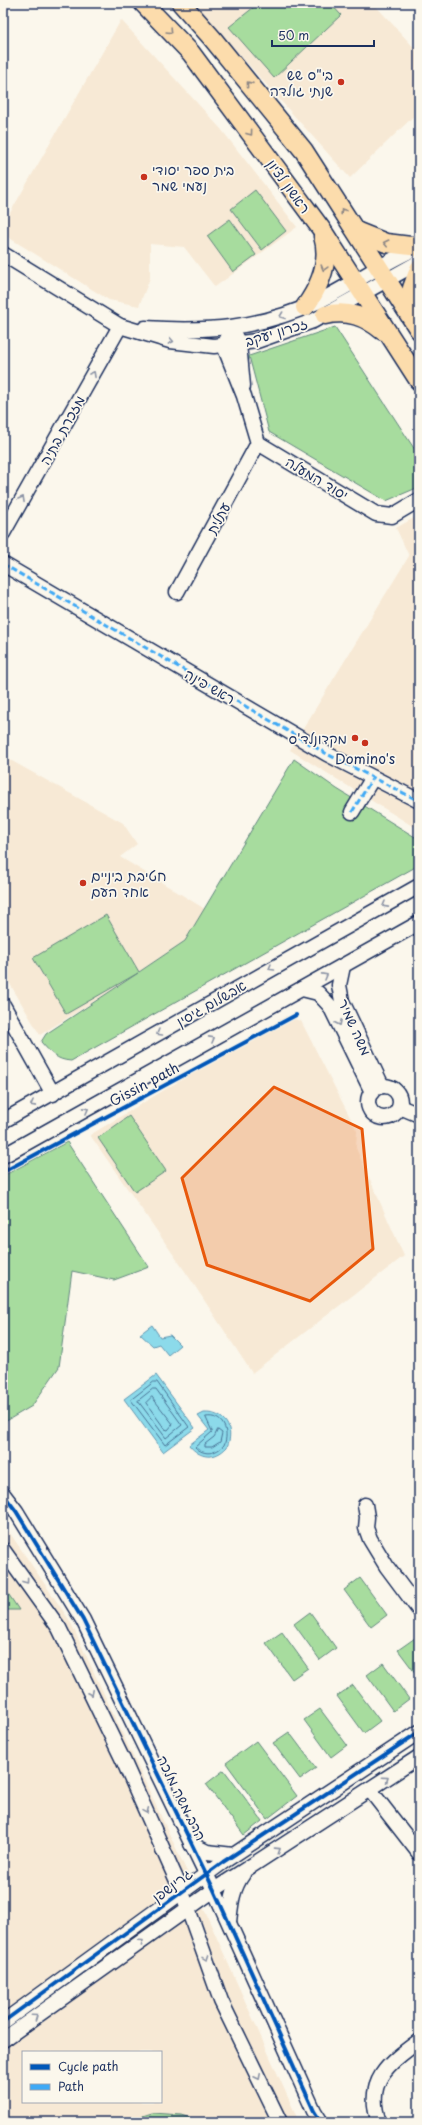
<svg xmlns="http://www.w3.org/2000/svg" width="422" height="2125" viewBox="0 0 422 2125" font-family="'Playpen Sans','Playpen Sans Hebrew',sans-serif">
  <style>
    .built { fill: #f7e9d5; fill-rule: evenodd }
    .green { fill: #a7dc9e; stroke: #61867e }
    .water { fill: #8cdaea; stroke: #5f96b2 }
    .lines { fill: none; stroke-linecap: round; stroke-linejoin: round }
    .shore { stroke: #487396; stroke-width: 1 }
    .minor-casing { stroke: #1b2f5e; stroke-width: 17 }
    .major-casing { stroke: #1b2f5e; stroke-width: 21 }
    .minor { stroke: #fbf7ec; stroke-width: 14 }
    .major { stroke: #fcdcac; stroke-width: 18 }
    .quiet { stroke: #3fa9f5; stroke-width: 3; stroke-dasharray: 6 3; stroke-linecap: butt }
    .cycleway-casing { stroke: #fbf7ec; stroke-width: 6 }
    .cycleway { stroke: #0057b8; stroke-width: 4 }
    .oneway { stroke: #8c8685 }
    .oneway2 { stroke: #8b93a5 }
    .marked { fill: #e8590c; fill-opacity: 0.2; stroke: #e8590c; stroke-width: 3; stroke-linejoin: round }
    .poi-dot { fill: #c8321e; stroke: #fbf7ec; stroke-width: 1.5 }
    .labels { text-anchor: middle; dominant-baseline: central; stroke-width: 3.5; stroke-linejoin: round; paint-order: stroke }
    .poi-label { font-size: 14px; fill: #1b2f5e; stroke: #fbf7ec; text-anchor: end }
    .street-label { font-size: 14px; fill: #1b2f5e; stroke: #fbf7ec }
  </style>
  <rect width="100%" height="100%" fill="#fbf7ec"/>
  <filter id="ink" filterUnits="userSpaceOnUse"><feTurbulence type="fractalNoise" baseFrequency=".025" numOctaves="2"/><feDisplacementMap in="SourceGraphic" scale="8" xChannelSelector="R" yChannelSelector="G"/><feConvolveMatrix kernelMatrix="1 2 1 2 8 2 1 2 1" color-interpolation-filters="sRGB"/></filter>
  <g filter="url(#ink)">
    <g class="built">
      <path d="M193,3H373L419,53V111L350,178Z"/>
      <path d="M121,20L221,129L297,227L215,287L184,247L150,244V278L139,306L109,300L3,234V225Z"/>
      <path d="M419,515V824L414,827L290,750L409,556L396,528Z"/>
      <path d="M3,756L123,823L137,844L120,857L205,909L185,941L101,997L40,1035L3,972Z"/>
      <path d="M286,1016L301,1021L357,1131L356,1148L404,1256L252,1373L189,1277L90,1135Z"/>
      <path d="M3,1523L70,1621L195,1889L299,2122H3ZM23,2052H161V2102H23Z"/>
    </g>
    <g class="green">
      <path d="M259,3H330L341,15L274,78L229,27Z"/>
      <path d="M255,190L286,231L262,250L231,209Z"/>
      <path d="M230,219L256,255L233,272L207,236Z"/>
      <path d="M335,327L419,456V487L386,501L269,432L249,356Z"/>
      <path d="M294,759L337,789L415,837L419,835V865L71,1061C56,1060 51,1053 41,1042L46,1034L138,973L66,1014L33,958L106,915L139,972L185,941Z"/>
      <path d="M129,1116L166,1171L135,1192L98,1138Z"/>
      <path d="M67,1142L149,1267L114,1280L72,1271L59,1367L32,1406L3,1423V1176Z"/>
      <path d="M360,1578L387,1615L371,1627L344,1590Z"/>
      <path d="M3,1586L19,1610H3Z"/>
      <path d="M310,1612L336,1648L320,1660L294,1624Z"/>
      <path d="M282,1632L308,1668L292,1679L266,1643Z"/>
      <path d="M415,1638L419,1644V1678L398,1650Z"/>
      <path d="M383,1663L409,1699L393,1711L367,1675Z"/>
      <path d="M353,1685L380,1721L364,1733L337,1696Z"/>
      <path d="M320,1709L347,1745L331,1757L304,1720Z"/>
      <path d="M289,1732L316,1768L300,1779L273,1743Z"/>
      <path d="M256,1741L297,1796L267,1819L226,1763Z"/>
      <path d="M224,1770L262,1821L244,1835L206,1784Z"/>
      <path d="M152,2113L181,2115L203,2122H123Z"/>
    </g>
    <g class="water">
      <path d="M152,1325L160,1337L170,1335L180,1345L168,1355L159,1344L153,1346L140,1334Z"/>
      <path d="M156,1375L195,1428L163,1452L124,1399Z"/>
      <path d="M204,1413C225,1412 235,1429 227,1447C215,1460 200,1459 189,1445L209,1430L198,1416Z"/>
    </g>
    <g class="lines">
      <g class="shore">
        <path d="M154,1382H157L189,1427L165,1445L131,1400Z"/>
        <path d="M153,1389H156L182,1425L166,1438L138,1401Z"/>
        <path d="M152,1397L173,1424L168,1430L165,1429L146,1403Z"/>
        <path d="M206,1417C223,1414 230,1432 224,1445C216,1454 204,1456 195,1447L212,1432Z"/>
        <path d="M218,1430L222,1433L220,1442L212,1447H205V1444L214,1437Z"/>
      </g>
      <defs>
        <g id="minor">
          <path d="M3,254L120,326L170,341L214,346L257,341L313,321L419,262"/>
          <path d="M145,328C206,332 260,329 317,302C352,285 383,262 419,247"/>
          <path d="M235,336L239,344L243,386"/>
          <path d="M227,339L224,346L244,396L258,443L376,514L392,516L419,500"/>
          <path d="M3,533L120,326"/>
          <path d="M3,564L327,754L419,801"/>
          <path d="M177,592L258,443"/>
          <path d="M352,812L372,779"/>
          <path d="M343,966L339,985L342,1001L382,1086"/>
          <path d="M302,989L318,993L330,1006L372,1092"/>
          <path d="M3,1005L53,1094"/>
          <circle cx="384" cy="1102" r="16"/>
          <path d="M400,1107L419,1115"/>
          <path d="M3,1121L419,886"/>
          <path d="M3,1156L419,923"/>
          <path d="M3,1494L16,1511L83,1620L214,1890L314,2111L321,2122"/>
          <path d="M365,1505L367,1517L366,1528L370,1539L387,1567L419,1610"/>
          <path d="M3,1550L59,1628L123,1760L182,1892L221,2001L280,2122"/>
          <path d="M370,1790L419,1853"/>
          <path d="M191,1844L207,1852L233,1855"/>
          <path d="M229,1922C231,1904 232,1889 243,1874"/>
          <path d="M3,2022L223,1862L419,1732"/>
          <path d="M3,2040L214,1890L419,1757"/>
          <path d="M379,2122C364,2081 389,2063 419,2041"/>
        </g>
        <g id="major">
          <path d="M143,3L191,53L322,230L419,381"/>
          <path d="M181,3L212,38L304,151L419,330"/>
          <path d="M356,231L386,243L419,247"/>
          <path d="M305,307C320,286 331,262 323,236"/>
          <path d="M325,315C348,310 365,316 383,331"/>
          <path d="M414,320L412,288L419,269"/>
        </g>
      </defs>
      <use href="#minor" class="minor-casing"/>
      <use href="#major" class="major-casing"/>
      <use href="#minor" class="minor"/>
      <use href="#major" class="major"/>
      <g class="quiet">
        <path d="M3,564L327,754L419,801"/>
        <path d="M352,812L372,779"/>
      </g>
      <defs>
        <g id="cycleway">
          <path d="M3,1172L296,1015"/>
          <path d="M3,1494L16,1511L83,1620L214,1890L314,2111L321,2122"/>
          <path d="M3,2022L223,1862L419,1732"/>
        </g>
      </defs>
      <use href="#cycleway" class="cycleway-casing"/>
      <use href="#cycleway" class="cycleway"/>
    </g>
    <defs><path id="oneway-chevron" d="M-2-3.5L2.5 0L-2 3.5" fill="none" stroke-width="1.6" stroke-linecap="round" stroke-linejoin="round"/></defs>
    <g class="oneway">
      <use href="#oneway-chevron" transform="translate(170 31) rotate(46)"/>
      <use href="#oneway-chevron" transform="translate(249 84) rotate(-129)"/>
      <use href="#oneway-chevron" transform="translate(250 133) rotate(54)"/>
      <use href="#oneway-chevron" transform="translate(343 211) rotate(-123)"/>
      <use href="#oneway-chevron" transform="translate(386 243) rotate(-167)"/>
      <use href="#oneway-chevron" transform="translate(324 268) rotate(106)"/>
    </g>
    <g class="oneway2">
      <use href="#oneway-chevron" transform="translate(282 316) rotate(160)"/>
      <use href="#oneway-chevron" transform="translate(171 341) rotate(11)"/>
      <use href="#oneway-chevron" transform="translate(93 374) rotate(-61)"/>
      <use href="#oneway-chevron" transform="translate(22 499) rotate(-61)"/>
      <use href="#oneway-chevron" transform="translate(385 905) rotate(151)"/>
      <use href="#oneway-chevron" transform="translate(271 968) rotate(150)"/>
      <use href="#oneway-chevron" transform="translate(325 976) rotate(-29)"/>
      <use href="#oneway-chevron" transform="translate(339 1023) rotate(64)"/>
      <use href="#oneway-chevron" transform="translate(159 1033) rotate(150)"/>
      <use href="#oneway-chevron" transform="translate(212 1039) rotate(-29)"/>
      <use href="#oneway-chevron" transform="translate(33 1104) rotate(152)"/>
      <use href="#oneway-chevron" transform="translate(86 1110) rotate(-29)"/>
      <use href="#oneway-chevron" transform="translate(26 1581) rotate(54)"/>
      <use href="#oneway-chevron" transform="translate(91 1693) rotate(64)"/>
      <use href="#oneway-chevron" transform="translate(386 1779) rotate(-34)"/>
      <use href="#oneway-chevron" transform="translate(146 1811) rotate(66)"/>
      <use href="#oneway-chevron" transform="translate(278 1850) rotate(-33)"/>
      <use href="#oneway-chevron" transform="translate(141 1942) rotate(-35)"/>
      <use href="#oneway-chevron" transform="translate(206 1958) rotate(70)"/>
      <use href="#oneway-chevron" transform="translate(35 2017) rotate(-35)"/>
      <use href="#oneway-chevron" transform="translate(258 2077) rotate(64)"/>
    </g>
  </g>
  <path class="marked" d="M274,1087L362,1129L373,1249L310,1301L207,1265L182,1178Z"/>
  <g class="poi-dot">
    <circle cx="341" cy="82" r="4"/>
    <circle cx="144" cy="177" r="4"/>
    <circle cx="355" cy="738" r="4"/>
    <circle cx="365" cy="743" r="4"/>
    <circle cx="83" cy="883" r="4"/>
  </g>
  <g class="labels">
    <g class="poi-label">
      <text x="333" y="74">בי"ס שש<tspan x="333" dy="16">שנתי גולדה</tspan></text>
      <text x="152" y="169" text-anchor="start">בית ספר יסודי<tspan x="152" dy="16">נעמי שמר</tspan></text>
      <text x="347" y="738">מקדונלד'ס</text>
      <text x="365" y="758" text-anchor="middle">Domino's</text>
      <text x="91" y="875" text-anchor="start">חטיבת ביניים<tspan x="91" dy="16">אחד העם</tspan></text>
    </g>
    <g class="street-label">
      <text transform="translate(289 186) rotate(54)">ראשון לציון</text>
      <text transform="translate(276 332) rotate(-17)">זכרון יעקב</text>
      <text transform="translate(62 430) rotate(-61)">מזכרת בתיה</text>
      <text transform="translate(317 478) rotate(31)">יסוד המעלה</text>
      <text transform="translate(218 518) rotate(-62)">עתלית</text>
      <text transform="translate(210 686) rotate(30)">ראש פינה</text>
      <text transform="translate(211 1003) rotate(-30)">אבשלום גיסין</text>
      <text transform="translate(355 1027) rotate(66)">משה שמיר</text>
      <text transform="translate(144 1084) rotate(-28)">Gissin path</text>
      <text transform="translate(182 1798) rotate(64)">הרב משה מלכה</text>
      <text transform="translate(172 1885) rotate(-37)">גרינשפן</text>
    </g>
  </g>
  <rect width="422" height="2125" fill="none" stroke="#fbf7ec" stroke-width="16"/>
  <rect x="8" y="8" width="406" height="2109" fill="none" stroke="#1b2f5e" stroke-width="1.5" filter="url(#ink)"/>
  <rect x="22" y="2051" width="140" height="52" fill="#fbf7ec" stroke="#a1a7b3"/>
  <rect x="30" y="2064" width="20" height="6" fill="#0057b8" stroke="#a1a7b3"/>
  <text x="58" y="2071" font-size="12" fill="#1b2f5e">Cycle path</text>
  <rect x="30" y="2084" width="20" height="6" fill="#3fa9f5" stroke="#a1a7b3"/>
  <text x="58" y="2091" font-size="12" fill="#1b2f5e">Path</text>
  <path d="M272 40v6h102v-6" fill="none" stroke="#1b2f5e" stroke-width="2"/>
  <text x="278" y="40" font-size="12" fill="#1b2f5e" stroke="#fbf7ec" stroke-width="3" paint-order="stroke">50 m</text>
</svg>
